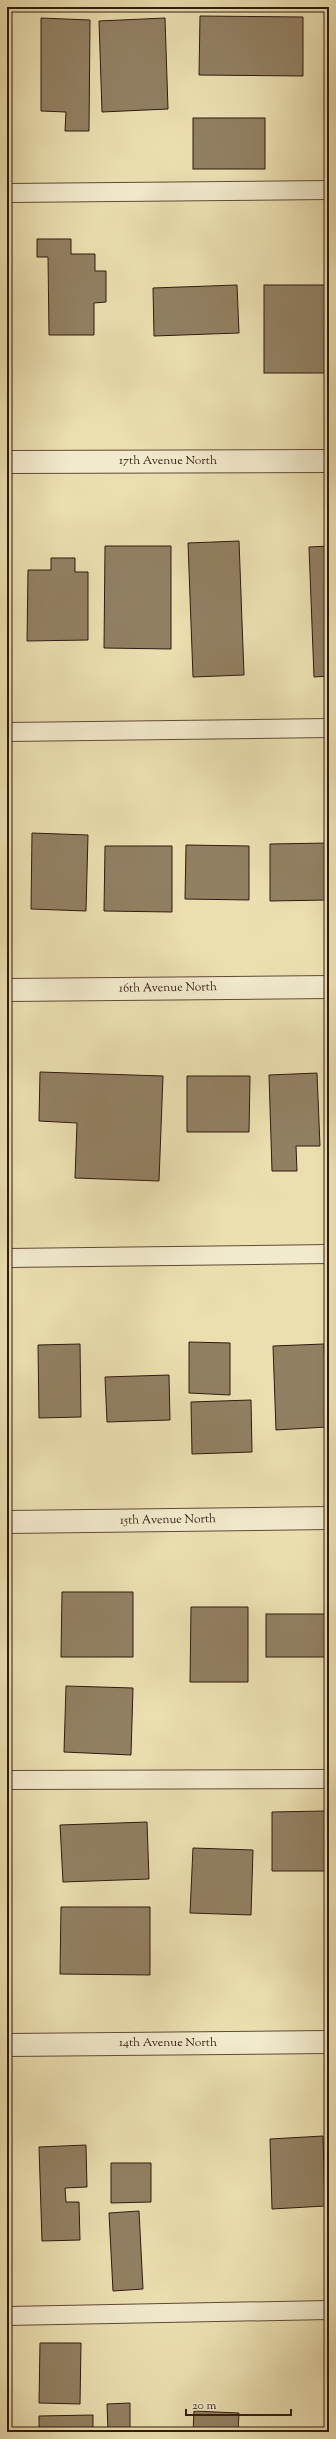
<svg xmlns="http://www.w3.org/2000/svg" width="336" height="2439" viewBox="0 0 336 2439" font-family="'Sorts Mill Goudy',serif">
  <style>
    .building { fill: #928063; stroke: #311a0f }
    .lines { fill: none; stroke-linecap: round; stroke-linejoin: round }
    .service-casing { stroke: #604b37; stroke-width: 20 }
    .minor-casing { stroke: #604b37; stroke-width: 24 }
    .service { stroke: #f2eacc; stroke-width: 18 }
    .minor { stroke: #f2eacc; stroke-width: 22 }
    .labels { text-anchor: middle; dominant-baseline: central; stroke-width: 4; stroke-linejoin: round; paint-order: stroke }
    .street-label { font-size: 12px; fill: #311a0f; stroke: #f2eacc }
  </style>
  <rect width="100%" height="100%" fill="#ebdfb0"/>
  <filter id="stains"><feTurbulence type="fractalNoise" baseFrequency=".005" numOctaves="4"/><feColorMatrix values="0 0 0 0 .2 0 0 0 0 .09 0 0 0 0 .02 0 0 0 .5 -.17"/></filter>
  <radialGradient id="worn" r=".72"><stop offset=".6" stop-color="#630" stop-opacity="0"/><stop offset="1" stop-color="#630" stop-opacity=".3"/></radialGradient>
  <g class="building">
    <path d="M200,16L303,17V76L199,75Z"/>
    <path d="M41,18L90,20L89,131H65L66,112L41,111Z"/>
    <path d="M165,18L168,109L102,112L99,21Z"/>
    <rect x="193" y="118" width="72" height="51"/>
    <path d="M37,239H71V254H95V271H106V302L94,303V335H49L48,257H37Z"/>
    <path d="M237,285L239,333L154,336L153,288Z"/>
    <rect x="264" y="285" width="64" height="88"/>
    <path d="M239,541L244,675L193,677L188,543Z"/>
    <path d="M105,546H171V649L104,648Z"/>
    <path d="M329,546V676L314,677L309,547Z"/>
    <path d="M51,558H75V572H88V640L27,641L28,570H51Z"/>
    <path d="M32,833L88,835L86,911L31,909Z"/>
    <path d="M329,843V900L270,901V844Z"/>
    <path d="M186,845L249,846V900L185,899Z"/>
    <path d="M105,846H172V912L104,911Z"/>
    <path d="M40,1072L163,1076L159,1181L75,1178L77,1123L39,1121Z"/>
    <path d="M317,1073L320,1146H296L297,1171H272L269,1075Z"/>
    <path d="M187,1076H250L249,1132H187Z"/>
    <path d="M189,1342L230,1343V1395L189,1393Z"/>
    <path d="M80,1344L81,1417L39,1418L38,1345Z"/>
    <path d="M324,1344L327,1427L276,1430L273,1346Z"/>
    <path d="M169,1375L170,1420L107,1422L105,1377Z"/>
    <path d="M251,1400L252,1452L192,1454L191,1402Z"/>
    <path d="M62,1592H133V1657H61Z"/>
    <path d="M191,1607H248V1682H190Z"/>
    <rect x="266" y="1614" width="63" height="43"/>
    <path d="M66,1686L133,1688L131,1755L64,1752Z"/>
    <path d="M325,1811L326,1871H272V1812Z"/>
    <path d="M147,1822L149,1879L63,1882L60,1825Z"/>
    <path d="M193,1848L253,1850L251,1915L190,1913Z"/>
    <path d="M61,1907H150V1975L60,1974Z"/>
    <path d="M323,2136L325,2206L272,2209L270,2139Z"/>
    <path d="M86,2145L87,2187L65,2188L66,2202H79L80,2240L42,2241L39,2147Z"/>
    <path d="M111,2163H151V2202L111,2203Z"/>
    <path d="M139,2211L143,2289L113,2291L109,2213Z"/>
    <path d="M40,2343H81L80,2404L39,2403Z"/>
    <path d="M130,2403V2429H175L176,2432H108L107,2404Z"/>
    <path d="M194,2411L239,2413L238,2432H193Z"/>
    <path d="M93,2415V2432H39V2416Z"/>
  </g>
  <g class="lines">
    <defs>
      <g id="service">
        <path d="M7,193L329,190"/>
        <path d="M7,732L329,728"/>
        <path d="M7,1258L329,1254"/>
        <path d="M7,1780L329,1779"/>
        <path d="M7,2316L329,2310"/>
      </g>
      <g id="minor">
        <path d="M7,462L329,461"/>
        <path d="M7,990L329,987"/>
        <path d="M7,1522L329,1518"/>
        <path d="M7,2045L329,2042"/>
      </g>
    </defs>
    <use href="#service" class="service-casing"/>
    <use href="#minor" class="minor-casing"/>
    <use href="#service" class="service"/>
    <use href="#minor" class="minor"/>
  </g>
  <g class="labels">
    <g class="street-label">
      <text x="168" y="461">17th Avenue North</text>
      <text transform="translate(168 988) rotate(-1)">16th Avenue North</text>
      <text transform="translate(168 1520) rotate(-1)">15th Avenue North</text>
      <text x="168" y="2043">14th Avenue North</text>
    </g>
  </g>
  <rect width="336" height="2439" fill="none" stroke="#ebdfb0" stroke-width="24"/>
  <rect x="8" y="8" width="320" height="2423" fill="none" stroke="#311a0f" stroke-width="2"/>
  <rect x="12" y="12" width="312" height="2415" fill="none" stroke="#311a0f"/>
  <path d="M186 2409v6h105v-6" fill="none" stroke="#311a0f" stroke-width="2"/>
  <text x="192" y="2409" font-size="12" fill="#311a0f" stroke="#f2eacc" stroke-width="3" paint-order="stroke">20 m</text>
  <rect width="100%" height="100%" filter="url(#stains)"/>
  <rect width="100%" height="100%" fill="url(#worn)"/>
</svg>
